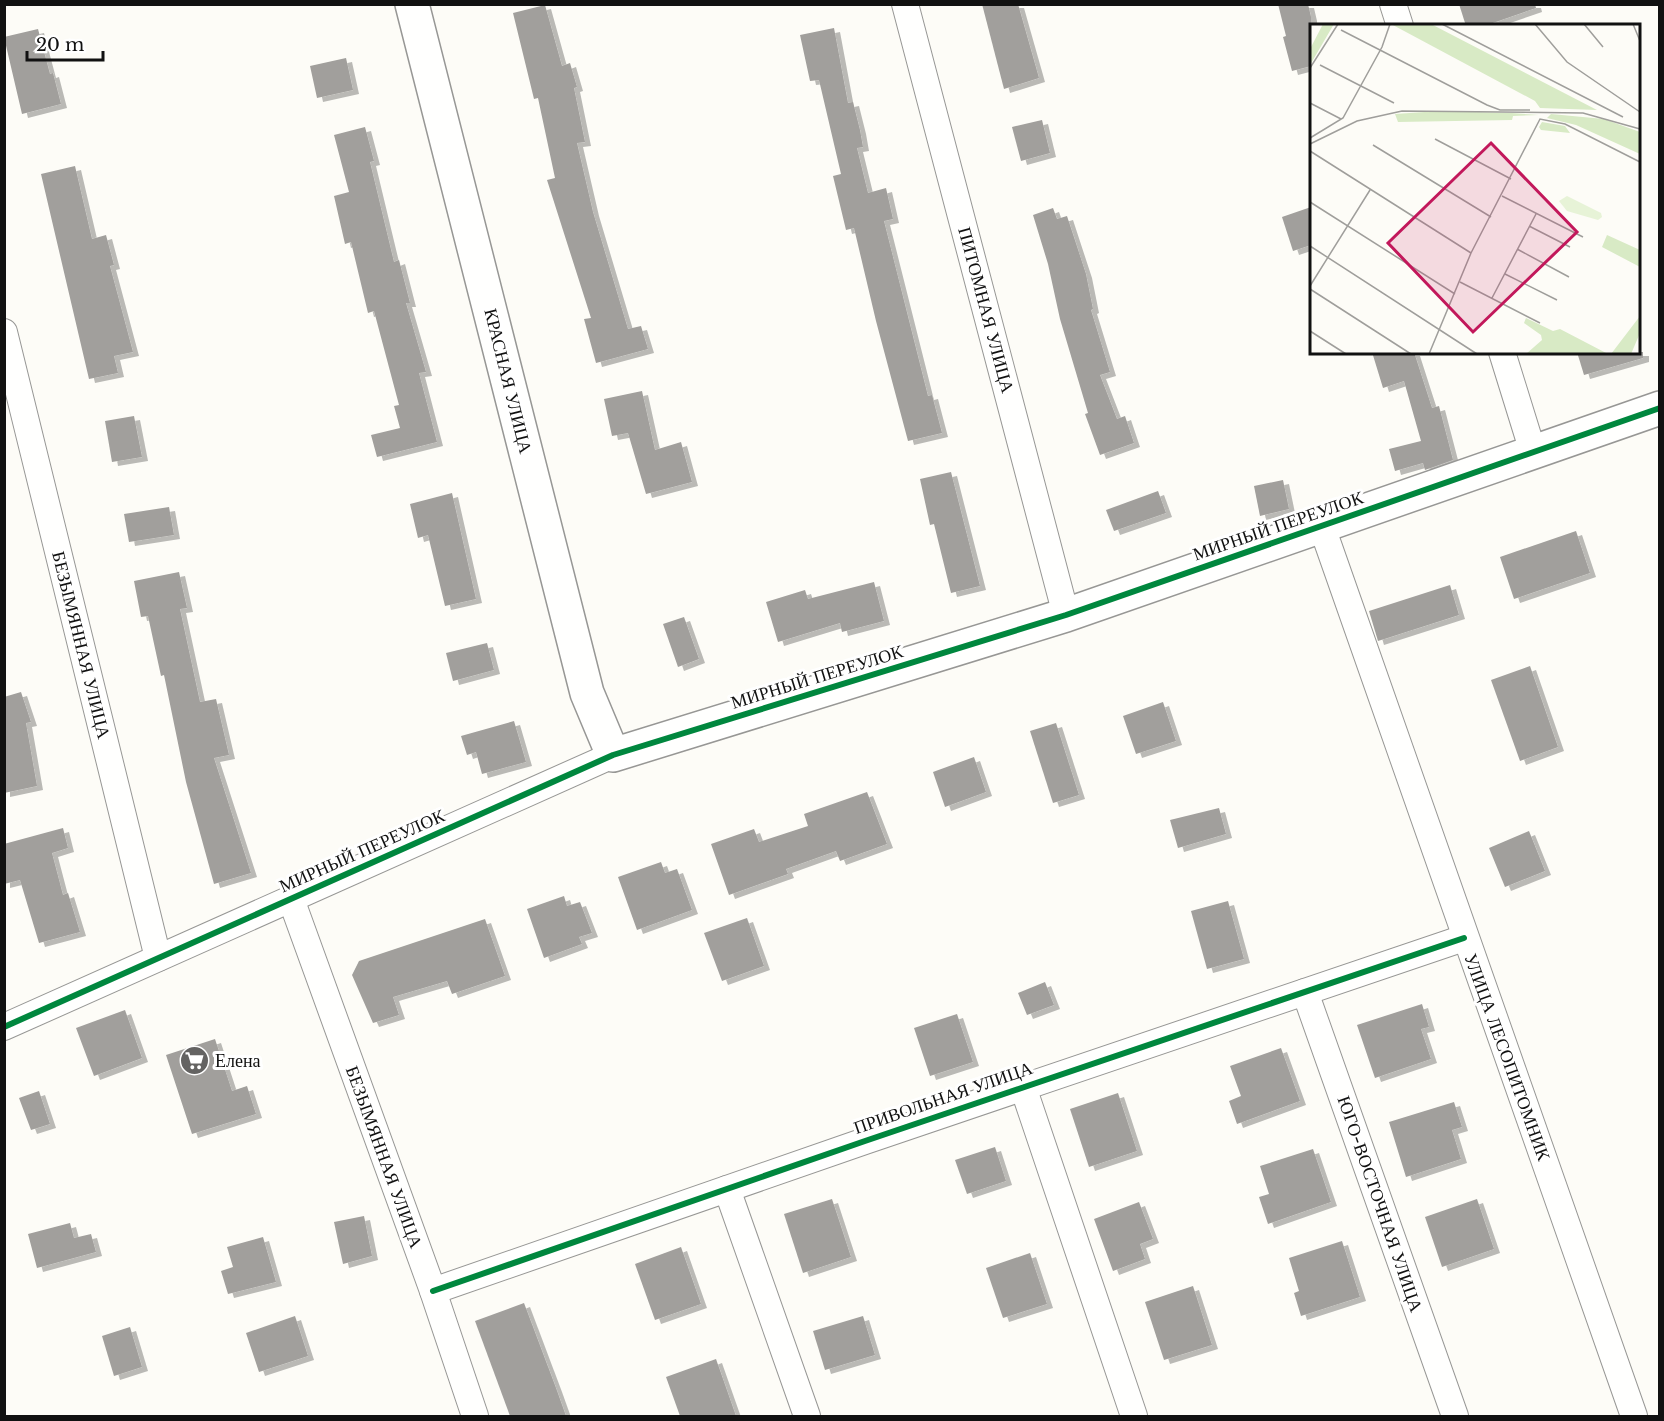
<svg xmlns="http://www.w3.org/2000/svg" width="1664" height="1421" viewBox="0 0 1664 1421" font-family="'Libre Baskerville',serif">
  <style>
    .building { fill: #a19f9c; filter: url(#shadow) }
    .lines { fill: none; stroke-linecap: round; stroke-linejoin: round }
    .minor-casing { stroke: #979795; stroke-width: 28 }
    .tertiary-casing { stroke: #979795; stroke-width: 36 }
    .minor { stroke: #fffffe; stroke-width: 26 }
    .tertiary { stroke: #fffffe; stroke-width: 33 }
    .cycleway-casing { stroke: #fff; stroke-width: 10 }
    .cycleway { stroke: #00873e; stroke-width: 6 }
    .labels { text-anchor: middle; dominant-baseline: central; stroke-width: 6; stroke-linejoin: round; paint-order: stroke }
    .street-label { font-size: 18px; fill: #111; stroke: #fff }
    .poi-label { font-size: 18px; fill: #111; stroke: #fff; text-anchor: start }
    .inset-road { fill: none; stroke: #9f9e9b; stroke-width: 1.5 }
    .view { fill: #c2185b; fill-opacity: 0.15; stroke: #c2185b; stroke-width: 3 }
    .inset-edge { fill: none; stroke: #111; stroke-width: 3 }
  </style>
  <defs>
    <filter id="shadow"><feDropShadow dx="6" dy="4" stdDeviation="0" flood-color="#0004"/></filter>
  </defs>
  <rect width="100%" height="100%" fill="#fdfcf7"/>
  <g class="building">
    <path d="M982,4H1018L1039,78L1004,89Z"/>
    <path d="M1278,4H1308L1311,17V66L1292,71L1283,37L1286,36Z"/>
    <path d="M1459,4H1535L1536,8L1484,26H1466Z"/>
    <path d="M545,5L562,66L570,63L577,87L574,88L585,142L577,143L593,212L628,329L641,326L648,349L596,363L584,319L591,318L547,180L555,178L538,98L534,99L513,13Z"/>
    <path d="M834,28L848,103L853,102L860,130L863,147L857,148L868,193L886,188L893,219L884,221L928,396L932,395L942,433L908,441L876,321L854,228L846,230L833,176L841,174L819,80L810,81L800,35Z"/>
    <path d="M38,29L50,74L53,73L61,104L22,114L4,37Z"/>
    <path d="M346,58L353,90L317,98L310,66Z"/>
    <path d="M1042,120L1050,153L1021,161L1012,127Z"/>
    <path d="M365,127L374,161L370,162L394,262L399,260L410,303H406L426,372L419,373L437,442L377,457L371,435L400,428L394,406L399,405L374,311L368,313L351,242L345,244L334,196L349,192L334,135Z"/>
    <path d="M75,166L92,239L106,235L114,265L110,266L133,352L114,356L118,373L89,379L41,174Z"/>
    <path d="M1311,207V245L1293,251L1282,217Z"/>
    <path d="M1053,208L1057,219L1067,216L1086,274L1093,309L1091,310L1110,372L1100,375L1117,419L1125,416L1134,443L1100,455L1085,414L1088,413L1060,319L1048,264L1033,215Z"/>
    <path d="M1372,352H1414L1432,408L1439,406L1453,460L1425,470L1423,463L1395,471L1389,449L1421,441L1404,381L1383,388Z"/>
    <path d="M1577,352H1643V358L1584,375Z"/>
    <path d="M642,391L655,450L681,442L692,482L646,494L628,433L612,436L604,399Z"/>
    <path d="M134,416L142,457L112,462L105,421Z"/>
    <path d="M951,472L980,586L951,593L934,524L930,525L920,479Z"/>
    <path d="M1283,480L1289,509L1260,516L1254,486Z"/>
    <path d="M1158,491L1166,513L1114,531L1106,510Z"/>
    <path d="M452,493L476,599L445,606L428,535L418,538L410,504Z"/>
    <path d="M169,507L174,535L129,542L124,514Z"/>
    <path d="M1576,531L1590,573L1514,599L1500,557Z"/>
    <path d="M179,572L187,608L180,609L200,702L216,699L229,755L214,758L251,873L214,884L186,782L164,675L161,676L148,616L141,617L134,581Z"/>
    <path d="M874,582L884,621L842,632L840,623L778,642L766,602L805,590L808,599Z"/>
    <path d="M1450,585L1459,615L1378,641L1369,611Z"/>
    <path d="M684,617L699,659L678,667L663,624Z"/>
    <path d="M487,643L494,670L453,681L446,653Z"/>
    <path d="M1530,666L1558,747L1520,761L1491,680Z"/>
    <path d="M21,692L31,722L26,723L37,786L4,793V697Z"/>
    <path d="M1163,702L1176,741L1136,754L1123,716Z"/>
    <path d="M514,721L526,762L482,774L476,752L467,755L461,736Z"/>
    <path d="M1056,723L1079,795L1053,803L1030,731Z"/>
    <path d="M974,757L986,792L945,807L933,772Z"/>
    <path d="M867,792L887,844L840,861L836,851L786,869L788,874L729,895L711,844L754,829L759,842L808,826L804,814Z"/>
    <path d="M1219,808L1226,834L1178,848L1170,820Z"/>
    <path d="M63,828L68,848L52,853L63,895L68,893L80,932L39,943L20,880L4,884V844Z"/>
    <path d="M1529,831L1545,871L1505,887L1489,848Z"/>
    <path d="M661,862L665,873L677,869L692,910L637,930L618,877Z"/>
    <path d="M564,896L567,906L580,902L592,933L579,937L582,944L544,958L527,909Z"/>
    <path d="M1228,901L1244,959L1207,969L1191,911Z"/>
    <path d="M747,918L764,966L722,981L704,933Z"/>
    <path d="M485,919L505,976L452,994L447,981L393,997L399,1015L373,1023L352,975L359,961Z"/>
    <path d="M1045,982L1054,1005L1027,1015L1018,993Z"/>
    <path d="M1422,1004L1429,1027L1421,1029L1431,1059L1375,1078L1357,1025Z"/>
    <path d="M125,1010L142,1058L94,1076L76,1028Z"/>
    <path d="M957,1014L973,1062L930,1076L914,1028Z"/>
    <path d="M215,1039L232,1091L247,1086L256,1114L192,1134L166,1055Z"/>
    <path d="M1281,1048L1300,1101L1237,1124L1229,1101L1241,1096L1230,1066Z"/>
    <path d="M39,1091L50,1124L31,1130L19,1098Z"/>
    <path d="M1118,1093L1137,1151L1089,1167L1070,1109Z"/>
    <path d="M1454,1102L1462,1127L1452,1130L1461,1159L1406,1177L1389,1122Z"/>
    <path d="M995,1147L1006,1181L967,1194L955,1160Z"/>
    <path d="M1313,1149L1331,1202L1268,1224L1259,1197L1269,1194L1260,1166Z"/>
    <path d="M832,1199L851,1257L803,1273L784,1214Z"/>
    <path d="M1477,1199L1494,1249L1442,1267L1425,1217Z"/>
    <path d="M1139,1202L1153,1239L1140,1244L1145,1259L1113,1271L1094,1219Z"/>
    <path d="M364,1216L372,1256L343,1264L334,1222Z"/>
    <path d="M70,1223L74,1238L91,1234L96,1252L37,1268L28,1234Z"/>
    <path d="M263,1237L276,1282L228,1294L221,1271L233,1267L227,1247Z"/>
    <path d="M1342,1241L1360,1297L1301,1316L1294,1293L1299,1291L1289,1258Z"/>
    <path d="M681,1247L701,1304L655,1320L635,1264Z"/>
    <path d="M1030,1253L1047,1304L1003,1318L986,1268Z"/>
    <path d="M1193,1286L1212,1345L1164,1360L1145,1302Z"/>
    <path d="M524,1303L556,1388L566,1416H510L475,1321Z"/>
    <path d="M295,1316L308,1356L259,1372L246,1333Z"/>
    <path d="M863,1316L875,1355L825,1370L813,1331Z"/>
    <path d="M130,1327L142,1367L114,1376L102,1336Z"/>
    <path d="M716,1359L736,1416H680L666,1377Z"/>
  </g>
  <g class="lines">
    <defs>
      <g id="minor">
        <path d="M905,4L1066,615"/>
        <path d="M1393,4L1400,26"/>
        <path d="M4,332L158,958"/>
        <path d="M1502,352L1533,452"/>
        <path d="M1322,527L1634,1416"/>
        <path d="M291,899L433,1291L475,1416"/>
        <path d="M1305,992L1455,1416"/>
        <path d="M4,1027L613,755"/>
        <path d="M1023,1087L1134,1416"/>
        <path d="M727,1189L807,1416"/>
        <path d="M433,1291L865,1141L1464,938"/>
      </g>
      <path id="tertiary" d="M412,4L587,693L613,755L1066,615L1660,408"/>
    </defs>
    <use href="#minor" class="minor-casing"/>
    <use href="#tertiary" class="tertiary-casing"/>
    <use href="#minor" class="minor"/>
    <use href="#tertiary" class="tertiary"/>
    <defs>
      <g id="cycleway">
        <path d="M4,1027L613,755L1066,615L1660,408"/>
        <path d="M433,1291L865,1141L1464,938"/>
      </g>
    </defs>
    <use href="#cycleway" class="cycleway-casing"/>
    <use href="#cycleway" class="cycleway"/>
  </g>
  <defs>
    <symbol id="supermarket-disc" viewBox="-11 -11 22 22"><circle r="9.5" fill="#646362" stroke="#fff"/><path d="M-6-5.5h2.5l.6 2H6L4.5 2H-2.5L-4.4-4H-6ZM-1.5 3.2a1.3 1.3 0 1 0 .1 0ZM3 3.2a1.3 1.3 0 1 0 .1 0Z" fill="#fff"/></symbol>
  </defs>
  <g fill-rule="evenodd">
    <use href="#supermarket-disc" x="178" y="1044" width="33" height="33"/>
  </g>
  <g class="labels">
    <g class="street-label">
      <text transform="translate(986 310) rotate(75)">ПИТОМНАЯ УЛИЦА</text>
      <text transform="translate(508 381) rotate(76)">КРАСНАЯ УЛИЦА</text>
      <text transform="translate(1278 526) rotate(-19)">МИРНЫЙ ПЕРЕУЛОК</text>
      <text transform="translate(81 645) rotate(76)">БЕЗЫМЯННАЯ УЛИЦА</text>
      <text transform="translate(817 677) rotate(-17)">МИРНЫЙ ПЕРЕУЛОК</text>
      <text transform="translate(362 851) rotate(-24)">МИРНЫЙ ПЕРЕУЛОК</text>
      <text transform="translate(1507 1057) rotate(70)">УЛИЦА ЛЕСОПИТОМНИК</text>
      <text transform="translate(943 1098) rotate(-19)">ПРИВОЛЬНАЯ УЛИЦА</text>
      <text transform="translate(384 1157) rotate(70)">БЕЗЫМЯННАЯ УЛИЦА</text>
      <text transform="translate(1380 1204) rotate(71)">ЮГО-ВОСТОЧНАЯ УЛИЦА</text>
    </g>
    <g class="poi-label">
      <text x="215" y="1061">Елена</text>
    </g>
  </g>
  <g transform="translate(1310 24)">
    <rect width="330" height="330" fill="#fdfcf7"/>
    <path d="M257,172L291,189L292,193L288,196L257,187L249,177Z" fill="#e7f3d7"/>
    <path d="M13,0H24L0,41V25ZM81,0H121L287,86L230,84L225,77ZM129,87L202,89L229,91L203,92L202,96L88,98L85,90ZM241,90L294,95L330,108V130L266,101L237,94ZM232,98L255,102L260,109L231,106L229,103ZM297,211L330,226V243L292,223ZM330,292V309L321,330H301ZM216,294L243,307L250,305L298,330H216L232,316L231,311L214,299Z" fill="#d8eac5"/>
    <path class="inset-road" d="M132,0L313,93M225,0L257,38L330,88M274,0L293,23M323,0L330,17M31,6L177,81L190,86H220M10,41L84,79M0,44L28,0M0,79L31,95M0,114L33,94L72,23L80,0M125,115L201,155M0,120L47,97L92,87L273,89L330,105M63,121L181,193M0,127L161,229M192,172L273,213M0,178L145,270M219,202L260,223M0,222L167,330M207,225L259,253M195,250L247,276M150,258L230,299M0,262L60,166M0,265L101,330M182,274L226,190M0,307L36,330M119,330L161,229L230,95L255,100L330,138"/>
    <path class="view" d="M181,119L267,208L163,308L78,219Z"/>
    <rect width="330" height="330" class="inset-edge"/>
  </g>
  <rect width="1664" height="1421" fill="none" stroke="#111111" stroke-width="12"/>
  <path d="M27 51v9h76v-9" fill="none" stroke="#111111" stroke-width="3"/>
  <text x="36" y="51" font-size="18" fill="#111111" stroke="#ffffff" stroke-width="4.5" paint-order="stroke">20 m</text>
</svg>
